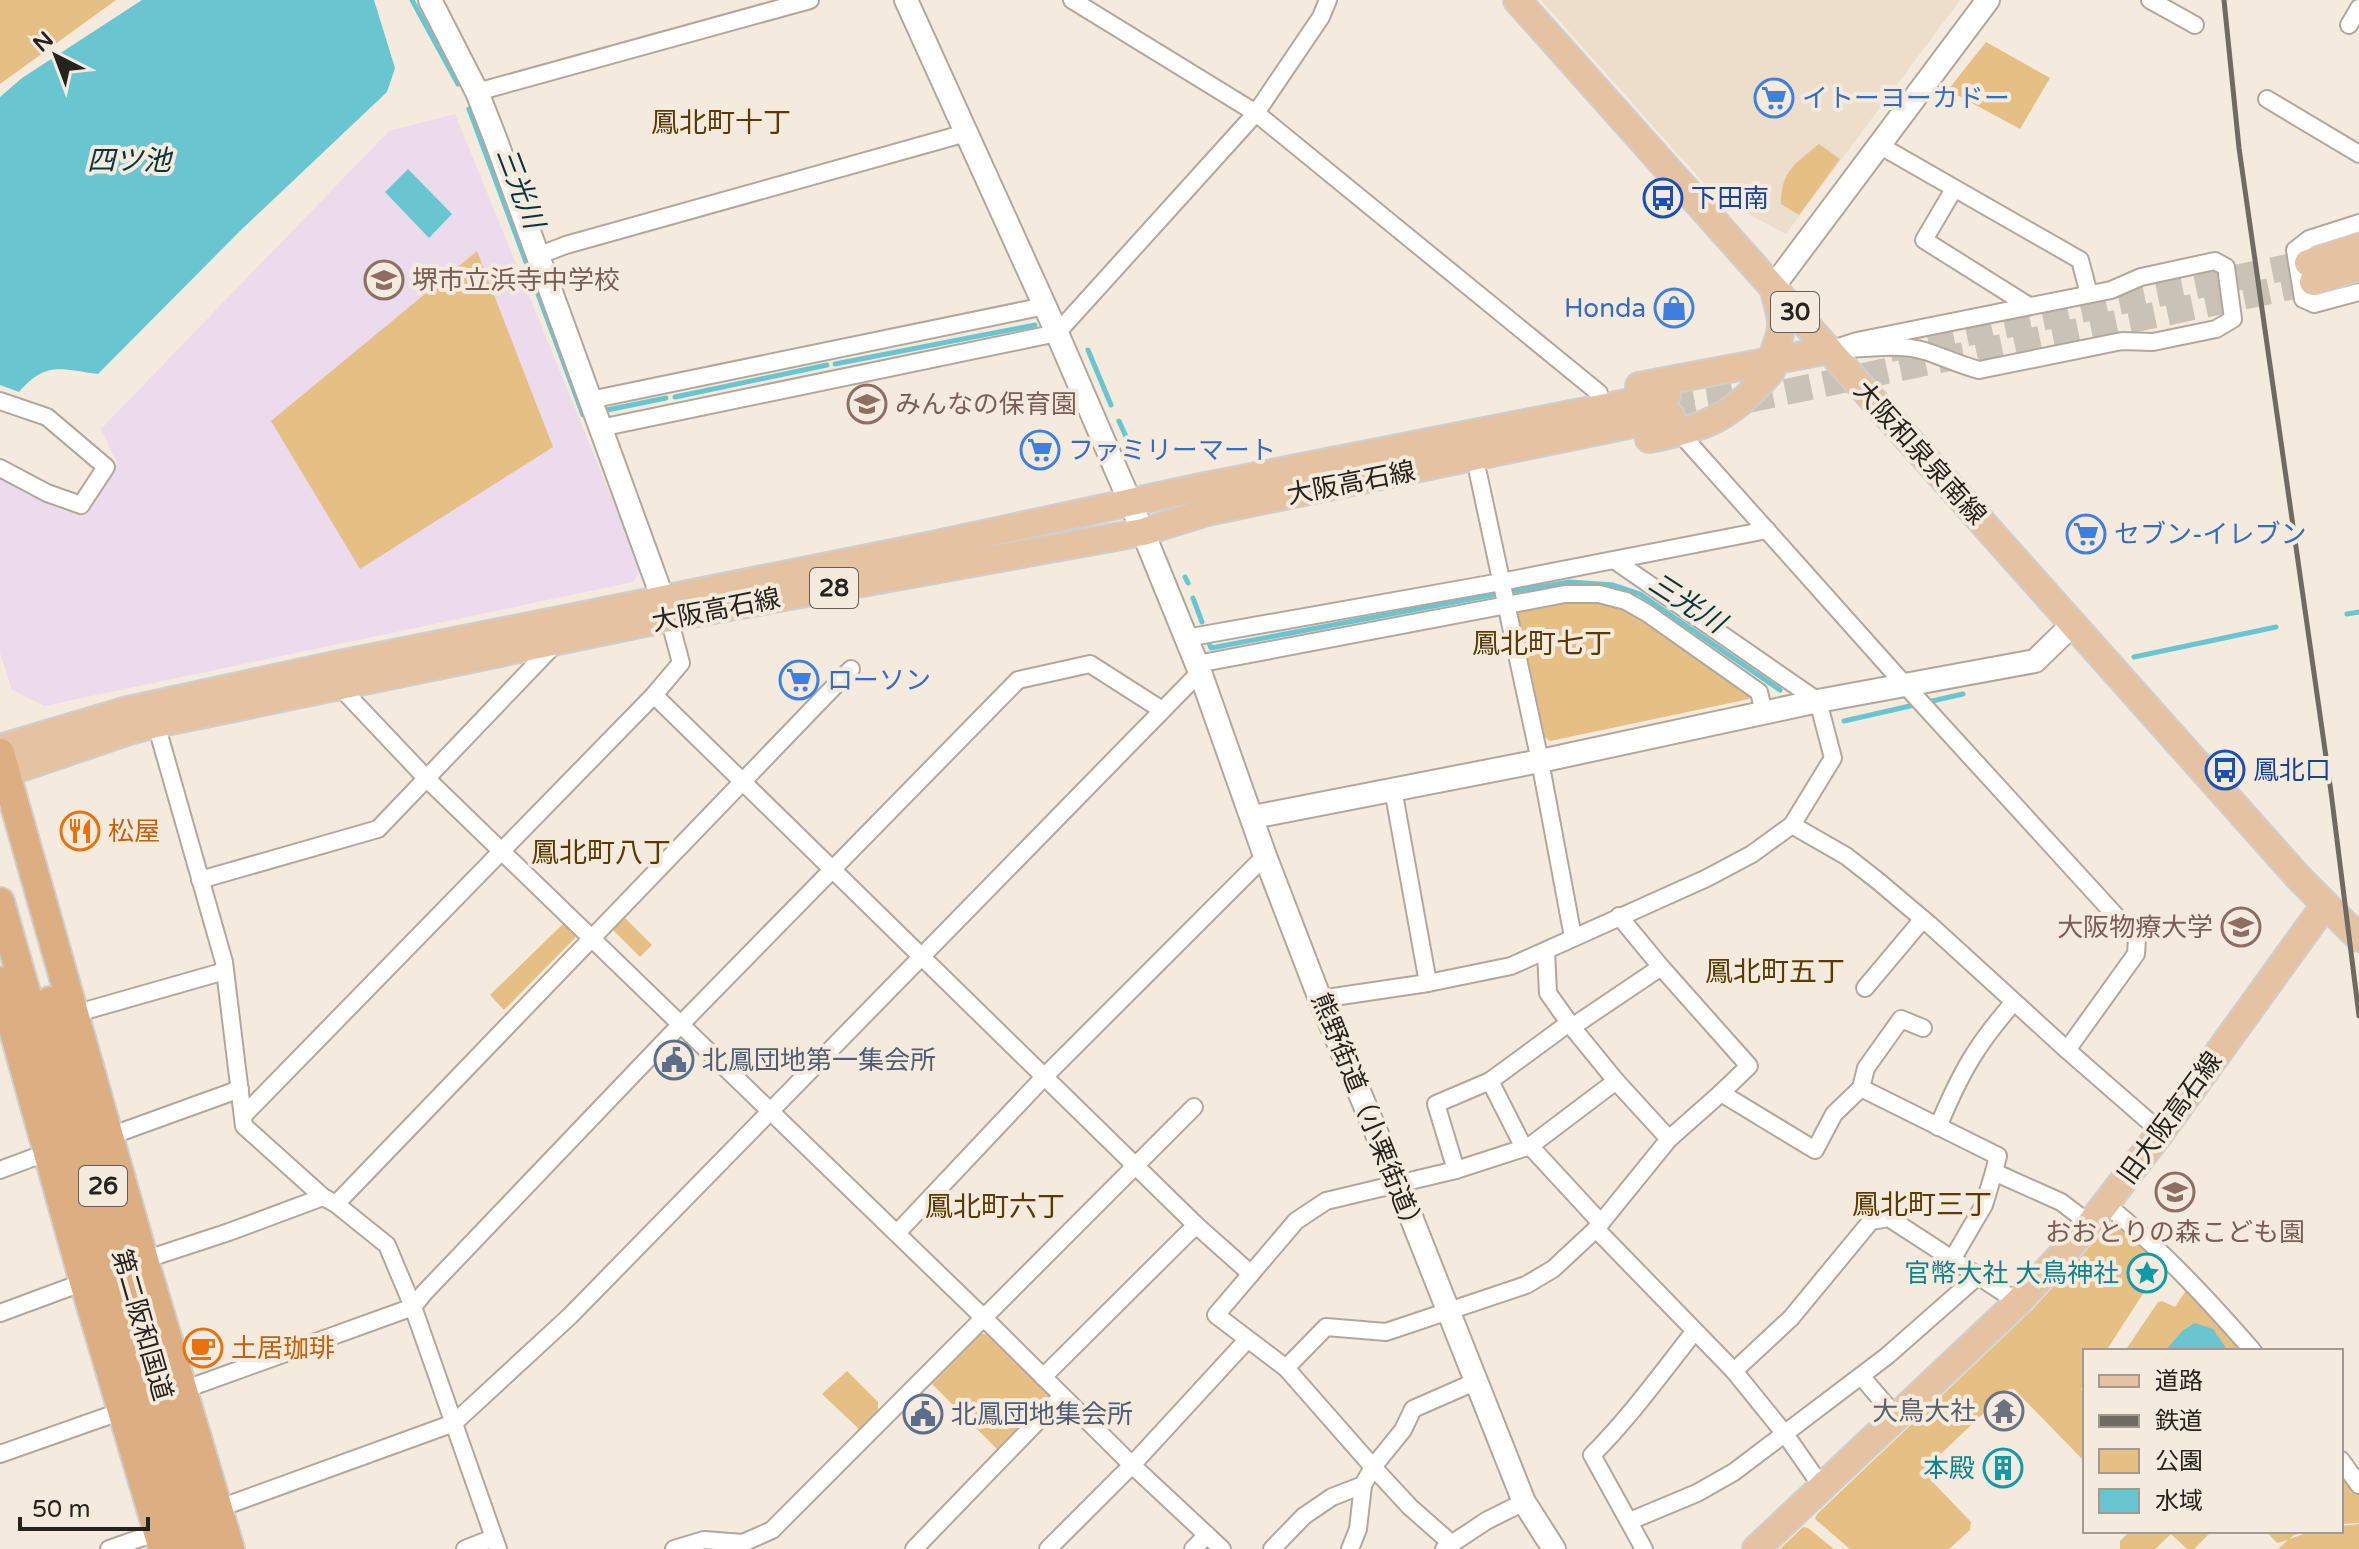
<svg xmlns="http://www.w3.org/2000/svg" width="2359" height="1549" viewBox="0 0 2359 1549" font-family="'Varela Round','Noto Sans JP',sans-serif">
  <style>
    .built { fill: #ecdeca }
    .education { fill: #ecdbed }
    .green { fill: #e5bf84 }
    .water { fill: #69c6d1 }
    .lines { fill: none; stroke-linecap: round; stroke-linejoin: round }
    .stream { stroke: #69c6d1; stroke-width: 5 }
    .primary-tunnel { stroke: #cbc2b7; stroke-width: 26; stroke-dasharray: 26 13; stroke-linecap: butt }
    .minor-casing { stroke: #b1a89b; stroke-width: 20 }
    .tertiary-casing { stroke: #b1a89b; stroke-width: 26 }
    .primary-casing { stroke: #cfcecd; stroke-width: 30 }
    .trunk-casing { stroke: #cfcecd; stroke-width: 32 }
    .minor { stroke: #fff; stroke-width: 16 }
    .tertiary { stroke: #fff; stroke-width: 22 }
    .primary { stroke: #e5c2a1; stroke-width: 26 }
    .trunk { stroke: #dcae82; stroke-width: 28 }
    .rail { stroke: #706a62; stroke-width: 5 }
    .labels { text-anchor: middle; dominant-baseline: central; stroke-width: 8; stroke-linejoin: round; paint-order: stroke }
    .shield { fill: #f4eadd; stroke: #645e57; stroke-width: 2 }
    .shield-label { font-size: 24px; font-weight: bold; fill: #26221d }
    .shop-label { font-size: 26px; fill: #366cbe; stroke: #f4eadd; text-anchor: start }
    .transit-label { font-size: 26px; fill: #164399; stroke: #f4eadd; text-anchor: start }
    .education-label { font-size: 26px; fill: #785e54; stroke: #f4eadd; text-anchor: start }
    .street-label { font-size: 26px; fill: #26221d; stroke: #f4eadd }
    .food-label { font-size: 26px; fill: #c56008; stroke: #f4eadd; text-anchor: start }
    .service-label { font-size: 26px; fill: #4e5e75; stroke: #f4eadd; text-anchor: start }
    .culture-label { font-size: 26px; fill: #0d838f; stroke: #f4eadd; text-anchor: end }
    .worship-label { font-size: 26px; fill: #5b616d; stroke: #f4eadd; text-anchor: end }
    .neighbourhood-label { font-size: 28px; fill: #593a00; stroke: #f4eadd }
    .water-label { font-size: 28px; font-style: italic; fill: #06353a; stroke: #f4eadd }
  </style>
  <rect width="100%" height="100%" fill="#f4eadd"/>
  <path class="built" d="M1541,0H1960L1786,234L1716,197Z"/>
  <path class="education" d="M455,114L641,570L633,582L44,706L12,690L0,653V476L83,513L117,463L101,429L389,131Z"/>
  <g class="green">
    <path d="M0,0H116L0,84Z"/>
    <path d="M1986,42L2050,78L2020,129L1948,90Z"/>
    <path d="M1819,144L1840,159L1799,215L1781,204C1781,171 1795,164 1819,144Z"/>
    <path d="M477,251L553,447L360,569L271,421Z"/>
    <path d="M1565,599H1598L1624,606L1750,691L1749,699L1550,741L1542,735L1516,613L1521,608Z"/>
    <path d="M623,916L652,945L640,957L611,928Z"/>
    <path d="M566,921L575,930V938L504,1010L490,995Z"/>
    <path d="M2112,1226L2119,1227L2148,1254V1259L2134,1279L2144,1292L2106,1351H2085V1382L2081,1389L2085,1397V1462L2014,1389H2009L1925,1469L1927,1476L1971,1522L1970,1530L1949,1549H1850L1815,1519L1817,1514L2032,1310L2107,1228Z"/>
    <path d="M2187,1289L2244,1351H2125L2158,1302L2162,1301L2175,1307Z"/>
    <path d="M981,1334H991L1048,1394V1403L1000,1452L932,1384Z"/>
    <path d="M847,1371L878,1402V1411L860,1430L822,1394Z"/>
    <path d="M2341,1471L2359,1495V1523L2341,1524Z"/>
    <path d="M2359,1524V1549H2278L2288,1540L2277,1543L2266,1531H2307L2294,1535L2289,1539L2313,1531H2341V1526Z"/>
    <path d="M1803,1527L1808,1528L1834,1549H1780Z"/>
    <path d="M2130,1531H2212L2194,1549H2187L2171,1534L2155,1549H2120V1541Z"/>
  </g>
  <g class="water">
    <path d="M142,0H374L395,68L387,92L240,231L98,374C60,369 46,361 19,392L0,385V97L22,78Z"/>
    <path d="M408,169L452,214L429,238L385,192Z"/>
    <path d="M2195,1323L2213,1329L2228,1351H2165L2182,1331Z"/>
  </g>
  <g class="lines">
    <g class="stream">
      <path d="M412,0L458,84"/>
      <path d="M469,109L583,415H586"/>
      <path d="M1088,350L1111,405"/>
      <path d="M835,364L1035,325"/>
      <path d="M675,397L827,365"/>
      <path d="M607,410L666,398"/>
      <path d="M1119,421L1132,450"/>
      <path d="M1185,577L1188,583"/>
      <path d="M1513,591L1570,582L1613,585L1640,594L1780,690"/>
      <path d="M1193,598L1202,622"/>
      <path d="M2347,614L2359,612"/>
      <path d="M1209,643L1211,648L1497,594"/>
      <path d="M2134,657L2276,627"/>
      <path d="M1844,721L1963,694"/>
    </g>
    <g class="primary-tunnel">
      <path d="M1890,349L2308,263"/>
      <path d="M1667,395L1781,372"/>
      <path d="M1671,416L2313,282"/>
    </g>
    <defs>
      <g id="minor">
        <path d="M1072,0L1256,113L1599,393"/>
        <path d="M2150,0L2195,25"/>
        <path d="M2349,25L2359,8"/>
        <path d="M477,92L810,0"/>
        <path d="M2267,99L2359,154"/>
        <path d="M1879,145L2080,260L2089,294"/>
        <path d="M1954,189L1924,240L2029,306"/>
        <path d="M2359,223L2309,239L2295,250L2303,299L2314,304L2359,292"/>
        <path d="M537,256L566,245L966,133"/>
        <path d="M2215,261L2226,267L2233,319L2216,329L2153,342L2122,341L1979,370C1960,365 1943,357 1925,351C1895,342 1860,350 1829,350L1857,341L2111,290L2141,277Z"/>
        <path d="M590,400L1045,306"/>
        <path d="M0,401L47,417L106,467L81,505L47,493L0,468"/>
        <path d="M600,428L1057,333L1256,113L1321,17L1328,0"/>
        <path d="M1679,432L1905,685L2137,939L2136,954L2067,1050"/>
        <path d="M1478,473L1540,761L1573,937"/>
        <path d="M1614,560L1818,701L1833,758L1792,825"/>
        <path d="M1186,638L1501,582L1767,530"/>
        <path d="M1197,664L1565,594H1599L1626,601L1647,613L1759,692L1764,713"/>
        <path d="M338,682L339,686L427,779L983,1317L1132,1465L1222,1549"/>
        <path d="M654,695L1196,1225L1251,1274"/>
        <path d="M156,724L224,962L244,1126L323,1197L336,1204L387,1245L413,1307L498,1549"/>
        <path d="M1393,789L1428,983"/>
        <path d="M200,880L378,829L556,643"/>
        <path d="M1619,916L1661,967L1749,1066L1721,1093"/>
        <path d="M1546,951L1548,993L1572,1027L1616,1081"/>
        <path d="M1865,988L1923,919"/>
        <path d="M1320,999L1428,983L1511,966L1707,878L1752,854L1792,825L1846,856L1878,881L1930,925L2067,1050L2161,1132"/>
        <path d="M74,1014L225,971"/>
        <path d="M1572,1027L1661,967"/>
        <path d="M1490,1081L1524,1148"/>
        <path d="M1861,1088L1866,1068L1901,1019L1923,1028"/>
        <path d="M243,1116L654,695L681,663L669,618"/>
        <path d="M1938,1127C1960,1074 1976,1045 2014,1002"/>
        <path d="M110,1136L240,1089"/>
        <path d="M1530,1146L1601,1223"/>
        <path d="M0,1170L48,1152"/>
        <path d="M1456,1170L1436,1104L1490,1081L1569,1023"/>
        <path d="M336,1204L851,669"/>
        <path d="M2107,1205C2162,1250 2206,1297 2253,1351"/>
        <path d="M1596,1229L1734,1371L1785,1434L1822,1487"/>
        <path d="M897,1233L1044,1077L1265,856"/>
        <path d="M1953,1258L1984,1205L1994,1172"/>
        <path d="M144,1260L229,1232L323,1197"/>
        <path d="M0,1313L84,1282"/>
        <path d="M1286,1368L1326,1327L1386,1332L1526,1285L1553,1269L1596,1229L1669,1139L1721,1093L1815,1150L1834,1114L1861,1088L1998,1156L1994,1172L2061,1202L2090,1224"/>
        <path d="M1734,1371L1791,1318L1871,1221L1889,1218L2018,1302"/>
        <path d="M1861,1376L1896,1417"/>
        <path d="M1043,1377L1196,1225"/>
        <path d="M183,1390L413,1307L424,1293L682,1023L1018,680L1090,664L1162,710"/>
        <path d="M0,1454L122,1411"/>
        <path d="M2341,1460L2359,1485"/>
        <path d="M217,1509L454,1423L570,1316L1200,672"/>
        <path d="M1630,1521L1697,1493L1734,1472L1887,1356L1979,1275"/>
        <path d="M1452,1544L1410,1507L1373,1467L1286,1368L1216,1315L1296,1221L1326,1201L1456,1170L1530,1146L1616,1081L1669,1139"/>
        <path d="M109,1549L158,1532"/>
        <path d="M465,1549L493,1538"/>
        <path d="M674,1549L704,1540L743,1543L772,1530L1194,1107"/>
        <path d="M914,1549L1062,1396"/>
        <path d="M1048,1549L1132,1465L1247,1340"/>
        <path d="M1193,1549L1207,1535"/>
        <path d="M1272,1549L1304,1516L1332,1497L1363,1485L1373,1467L1403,1430L1413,1409L1477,1381"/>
        <path d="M1350,1549L1358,1529L1363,1485"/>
        <path d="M1444,1549L1486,1521L1524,1502"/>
        <path d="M1644,1549L1592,1455C1630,1417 1661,1374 1694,1332"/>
      </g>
      <g id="tertiary">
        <path d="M430,0L477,92L495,138L668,613"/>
        <path d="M906,0L1057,333L1143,532L1200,672L1265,856L1320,999L1398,1184L1524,1502L1554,1549"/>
        <path d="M1773,287L1988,0"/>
        <path d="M1253,817L1540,761L1818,701L2035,661L2072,625"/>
      </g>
      <g id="primary">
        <path d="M1517,0L2299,878L2359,938"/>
        <path d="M2308,263L2359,246"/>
        <path d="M2313,282L2359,267"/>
        <path d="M1639,386L1829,350"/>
        <path d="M1649,439C1706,428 1733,417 1771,371C1769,356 1780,343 1781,327C1782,315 1776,301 1774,289"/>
        <path d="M0,748L124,711L335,665L923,547L1201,487L1667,395"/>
        <path d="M0,775L129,731L156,724L669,618L1143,532L1207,512L1671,416"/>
        <path d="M1756,1549L2018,1302L2090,1224L2161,1132L2325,905"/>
      </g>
      <g id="trunk">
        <path d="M0,753L144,1260L230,1549"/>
        <path d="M0,902L185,1549"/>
        <path d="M0,981L84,1282L163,1549"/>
        <path d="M50,1001L206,1549"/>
      </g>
    </defs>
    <use href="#minor" class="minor-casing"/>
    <use href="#tertiary" class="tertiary-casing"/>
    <use href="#primary" class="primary-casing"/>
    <use href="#trunk" class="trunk-casing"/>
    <use href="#minor" class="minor"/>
    <use href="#tertiary" class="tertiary"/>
    <use href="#primary" class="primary"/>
    <use href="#trunk" class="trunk"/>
    <path class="rail" d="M2224,0L2239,148L2331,792L2359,1016"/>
  </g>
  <defs>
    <symbol id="supermarket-ring" viewBox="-11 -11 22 22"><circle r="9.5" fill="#f4eadd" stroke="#3f7fe0" stroke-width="1.5"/><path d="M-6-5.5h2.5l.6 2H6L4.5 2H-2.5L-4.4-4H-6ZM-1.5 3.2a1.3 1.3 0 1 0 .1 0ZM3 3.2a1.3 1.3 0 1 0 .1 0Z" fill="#3f7fe0"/></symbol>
    <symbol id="bus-ring" viewBox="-11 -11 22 22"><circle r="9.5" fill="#f4eadd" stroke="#1a4fb4" stroke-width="1.5"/><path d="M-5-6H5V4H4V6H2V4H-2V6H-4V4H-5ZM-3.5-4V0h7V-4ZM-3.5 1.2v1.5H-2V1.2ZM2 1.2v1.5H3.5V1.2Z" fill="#1a4fb4"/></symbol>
    <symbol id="school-ring" viewBox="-11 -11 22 22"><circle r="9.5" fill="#f4eadd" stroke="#8d6e63" stroke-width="1.5"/><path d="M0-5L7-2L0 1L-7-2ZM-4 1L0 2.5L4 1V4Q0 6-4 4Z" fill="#8d6e63"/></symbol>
    <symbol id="shop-ring" viewBox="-11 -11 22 22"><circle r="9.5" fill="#f4eadd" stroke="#3f7fe0" stroke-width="1.5"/><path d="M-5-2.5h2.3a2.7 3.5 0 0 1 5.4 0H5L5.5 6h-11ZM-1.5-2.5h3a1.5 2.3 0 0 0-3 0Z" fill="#3f7fe0"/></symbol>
    <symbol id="restaurant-ring" viewBox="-11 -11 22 22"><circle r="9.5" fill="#f4eadd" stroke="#e8710a" stroke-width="1.5"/><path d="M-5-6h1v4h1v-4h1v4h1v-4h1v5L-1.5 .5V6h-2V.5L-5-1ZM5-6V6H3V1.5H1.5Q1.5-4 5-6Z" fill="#e8710a"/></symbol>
    <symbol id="university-ring" viewBox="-11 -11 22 22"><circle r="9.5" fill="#f4eadd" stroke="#8d6e63" stroke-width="1.5"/><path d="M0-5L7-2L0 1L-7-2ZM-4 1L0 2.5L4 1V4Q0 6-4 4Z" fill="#8d6e63"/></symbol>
    <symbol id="civic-ring" viewBox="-11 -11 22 22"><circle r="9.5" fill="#f4eadd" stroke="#5c6f8a" stroke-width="1.5"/><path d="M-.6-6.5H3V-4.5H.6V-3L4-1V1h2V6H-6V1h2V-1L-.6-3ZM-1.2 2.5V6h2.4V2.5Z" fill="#5c6f8a"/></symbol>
    <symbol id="sight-ring" viewBox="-11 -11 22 22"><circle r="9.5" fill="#f4eadd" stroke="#0f9aa8" stroke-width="1.5"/><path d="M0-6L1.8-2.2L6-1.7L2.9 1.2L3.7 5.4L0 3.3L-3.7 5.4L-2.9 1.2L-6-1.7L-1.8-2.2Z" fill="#0f9aa8"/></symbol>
    <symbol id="cafe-ring" viewBox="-11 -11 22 22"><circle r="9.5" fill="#f4eadd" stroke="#e8710a" stroke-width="1.5"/><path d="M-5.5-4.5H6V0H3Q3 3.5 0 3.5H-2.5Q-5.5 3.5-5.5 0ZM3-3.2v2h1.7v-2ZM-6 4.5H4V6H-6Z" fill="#e8710a"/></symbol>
    <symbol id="temple-ring" viewBox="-11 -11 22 22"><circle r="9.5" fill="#f4eadd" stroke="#6b7280" stroke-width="1.5"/><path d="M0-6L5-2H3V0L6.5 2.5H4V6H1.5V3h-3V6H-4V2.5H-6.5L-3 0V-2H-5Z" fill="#6b7280"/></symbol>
    <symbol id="building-ring" viewBox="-11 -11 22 22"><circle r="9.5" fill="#f4eadd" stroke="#0f9aa8" stroke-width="1.5"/><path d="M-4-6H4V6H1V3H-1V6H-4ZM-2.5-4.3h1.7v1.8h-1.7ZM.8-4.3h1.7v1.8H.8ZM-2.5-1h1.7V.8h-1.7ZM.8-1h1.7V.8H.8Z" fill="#0f9aa8"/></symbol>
  </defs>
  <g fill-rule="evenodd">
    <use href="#supermarket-ring" x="1752" y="76" width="44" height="44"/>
    <use href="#bus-ring" x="1641" y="176" width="44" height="44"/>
    <use href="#school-ring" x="362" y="258" width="44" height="44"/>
    <use href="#shop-ring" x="1652" y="286" width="44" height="44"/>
    <use href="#school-ring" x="845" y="382" width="44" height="44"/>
    <use href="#supermarket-ring" x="1018" y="428" width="44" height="44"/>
    <use href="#supermarket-ring" x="2064" y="512" width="44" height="44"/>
    <use href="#supermarket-ring" x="777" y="658" width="44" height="44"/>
    <use href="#bus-ring" x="2203" y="748" width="44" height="44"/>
    <use href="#restaurant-ring" x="58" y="809" width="44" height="44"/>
    <use href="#university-ring" x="2219" y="905" width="44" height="44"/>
    <use href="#civic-ring" x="652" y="1038" width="44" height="44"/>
    <use href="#school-ring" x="2153" y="1170" width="44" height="44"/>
    <use href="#sight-ring" x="2125" y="1251" width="44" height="44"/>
    <use href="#cafe-ring" x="181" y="1326" width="44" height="44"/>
    <use href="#temple-ring" x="1982" y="1389" width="44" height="44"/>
    <use href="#civic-ring" x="901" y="1392" width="44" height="44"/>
    <use href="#building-ring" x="1981" y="1446" width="44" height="44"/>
  </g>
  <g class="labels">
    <g class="shield">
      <rect x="1771" y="292" width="48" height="40" rx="6"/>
      <rect x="810" y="568" width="48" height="40" rx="6"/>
      <rect x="79" y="1166" width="48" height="40" rx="6"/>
    </g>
    <g class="shield-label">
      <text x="1795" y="312">30</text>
      <text x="834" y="588">28</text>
      <text x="103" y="1186">26</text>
    </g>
    <g class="shop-label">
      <text x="1802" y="98">イトーヨーカドー</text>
      <text x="1646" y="308" text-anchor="end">Honda</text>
      <text x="1068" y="450">ファミリーマート</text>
      <text x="2114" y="534">セブン-イレブン</text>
      <text x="827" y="680">ローソン</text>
    </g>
    <g class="transit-label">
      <text x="1691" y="198">下田南</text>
      <text x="2253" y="770">鳳北口</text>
    </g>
    <g class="education-label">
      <text x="412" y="280">堺市立浜寺中学校</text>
      <text x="895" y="404">みんなの保育園</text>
      <text x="2213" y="927" text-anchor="end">大阪物療大学</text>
      <text x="2175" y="1232" text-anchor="middle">おおとりの森こども園</text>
    </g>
    <g class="street-label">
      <text transform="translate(1920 453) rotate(48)">大阪和泉泉南線</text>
      <text transform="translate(1351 483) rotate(-11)">大阪高石線</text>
      <text transform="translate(716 610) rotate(-11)">大阪高石線</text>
      <text transform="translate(1368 1115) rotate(68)">熊野街道（小栗街道）</text>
      <text transform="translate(2170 1118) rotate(-54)">旧大阪高石線</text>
      <text transform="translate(142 1325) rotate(74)">第二阪和国道</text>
    </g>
    <g class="food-label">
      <text x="108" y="831">松屋</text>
      <text x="231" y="1348">土居珈琲</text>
    </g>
    <g class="service-label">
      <text x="702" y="1060">北鳳団地第一集会所</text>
      <text x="951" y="1414">北鳳団地集会所</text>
    </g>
    <g class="culture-label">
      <text x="2119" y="1273">官幣大社 大鳥神社</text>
      <text x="1975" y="1468">本殿</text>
    </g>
    <g class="worship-label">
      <text x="1976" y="1411">大鳥大社</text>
    </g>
    <g class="neighbourhood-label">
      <text x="721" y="123">鳳北町十丁</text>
      <text x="1542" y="644">鳳北町七丁</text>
      <text x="601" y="853">鳳北町八丁</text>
      <text x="1775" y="972">鳳北町五丁</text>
      <text x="1922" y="1205">鳳北町三丁</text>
      <text x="995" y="1207">鳳北町六丁</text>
    </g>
    <g class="water-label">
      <text x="129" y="161">四ツ池</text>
      <text transform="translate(520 188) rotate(69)">三光川</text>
      <text transform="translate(1687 603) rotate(33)">三光川</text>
    </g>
  </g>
  <rect x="2083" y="1349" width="260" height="184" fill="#f4eadd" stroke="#a29a90" stroke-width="2"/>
  <rect x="2099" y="1375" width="40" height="12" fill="#e5c2a1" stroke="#a29a90" stroke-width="2"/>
  <text x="2155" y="1389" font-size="24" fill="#26221d">道路</text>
  <rect x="2099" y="1415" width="40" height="12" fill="#706a62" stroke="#a29a90" stroke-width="2"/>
  <text x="2155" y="1429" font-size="24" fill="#26221d">鉄道</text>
  <rect x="2099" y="1449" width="40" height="24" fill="#e5bf84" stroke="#a29a90" stroke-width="2"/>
  <text x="2155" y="1469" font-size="24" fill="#26221d">公園</text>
  <rect x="2099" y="1489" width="40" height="24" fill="#69c6d1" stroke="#a29a90" stroke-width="2"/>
  <text x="2155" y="1509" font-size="24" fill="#26221d">水域</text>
  <g transform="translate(56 56) rotate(318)" stroke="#f4eadd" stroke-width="6" paint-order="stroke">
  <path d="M0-6L14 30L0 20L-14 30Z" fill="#26221d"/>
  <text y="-12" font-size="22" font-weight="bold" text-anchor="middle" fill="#26221d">N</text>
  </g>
  <path d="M20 1517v12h128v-12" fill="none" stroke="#26221d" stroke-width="4"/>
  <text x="32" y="1517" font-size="24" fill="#26221d" stroke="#f4eadd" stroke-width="6" paint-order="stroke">50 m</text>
</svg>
